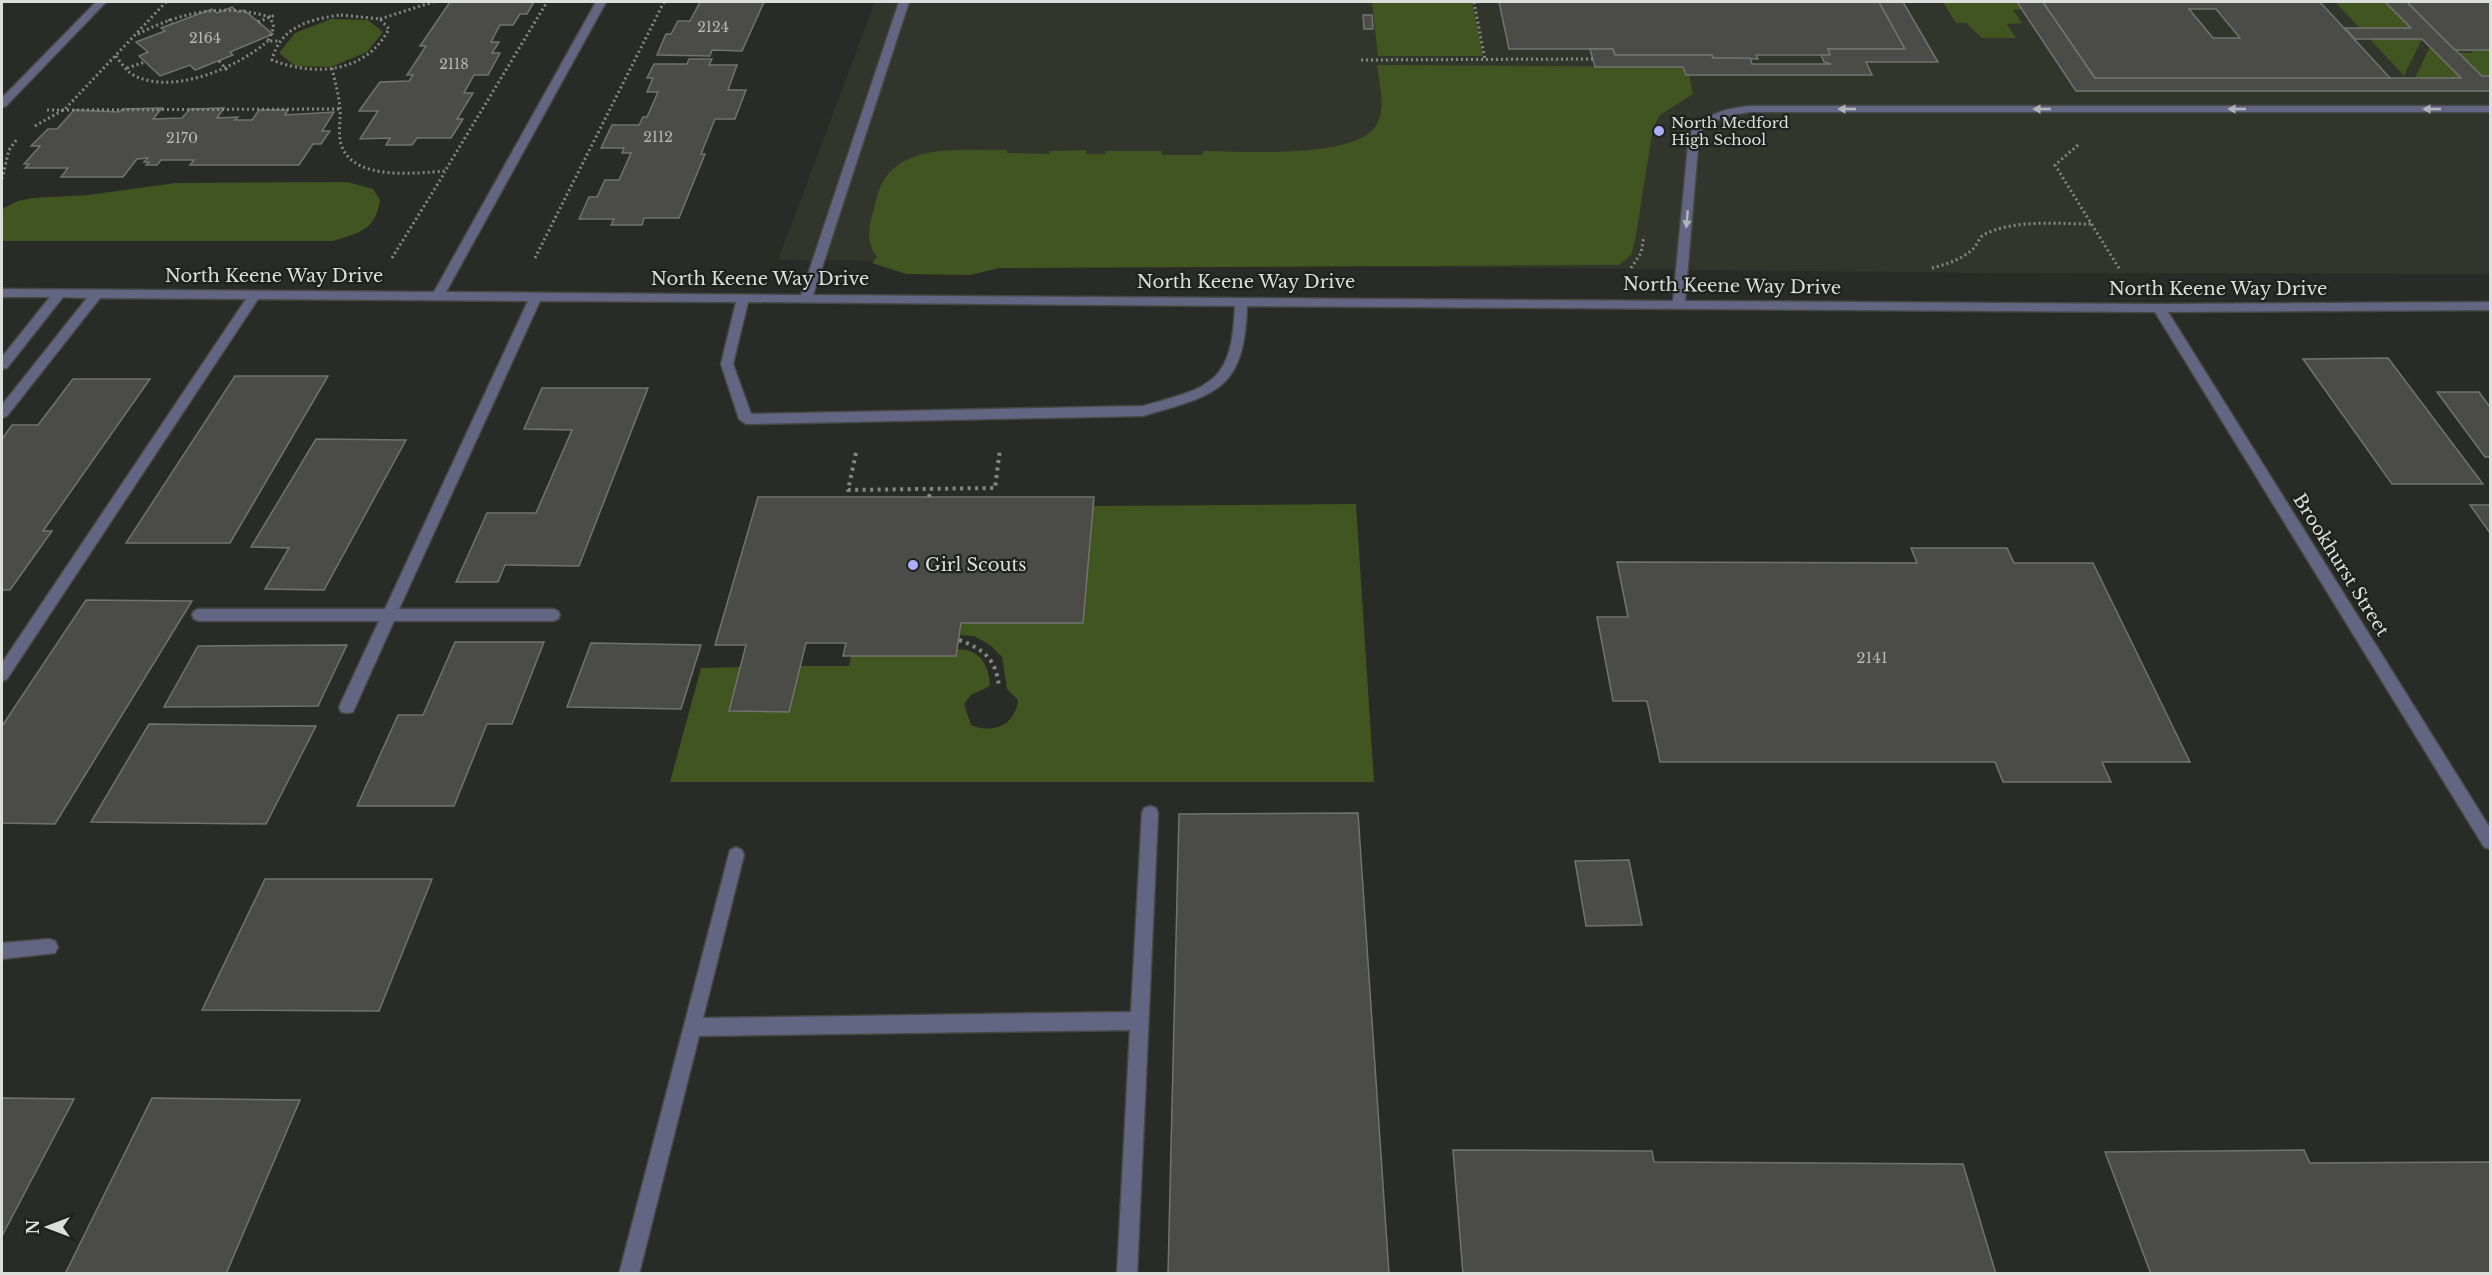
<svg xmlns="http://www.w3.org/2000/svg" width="2492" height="1275" viewBox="0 0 2492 1275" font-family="'Libre Baskerville',serif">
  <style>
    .built { fill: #31352b }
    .green { fill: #415520 }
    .building { fill: #4b4c48; stroke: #71736f; stroke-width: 1.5; fill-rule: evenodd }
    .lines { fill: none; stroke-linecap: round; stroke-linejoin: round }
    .minor-casing { stroke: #464844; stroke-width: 3 }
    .path-far1 { stroke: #868884; stroke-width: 3; stroke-dasharray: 2 3; stroke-linecap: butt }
    .path { stroke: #868884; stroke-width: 4; stroke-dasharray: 3 4.5; stroke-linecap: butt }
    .minor { fill: #636682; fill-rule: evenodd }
    .oneway { fill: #b2b4bc }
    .poi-dot { fill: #abaffb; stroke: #1f211d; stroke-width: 2 }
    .labels { text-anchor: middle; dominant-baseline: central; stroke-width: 4.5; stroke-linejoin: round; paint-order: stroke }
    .far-number-label { font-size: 14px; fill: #b8bab6 }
    .far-poi-label { font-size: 15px; fill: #dcdedb; stroke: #1f211d; text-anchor: start }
    .number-label { font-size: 15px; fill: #b8bab6 }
    .street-label { font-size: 18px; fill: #dcdedb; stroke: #1f211d }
    .poi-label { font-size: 18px; fill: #dcdedb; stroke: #1f211d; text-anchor: start }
  </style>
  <rect width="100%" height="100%" fill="#292b27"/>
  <path class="built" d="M875,2H2490V274L1991,273L778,260Z"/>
  <g class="green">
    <path d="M1372,2H1472L1483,56H1378Z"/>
    <path d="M1943,2H2017L2022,9L2013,10L2022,23L2007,24L2016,38H1982L1966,23H1956Z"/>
    <path d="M2335,2H2385L2411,28H2360Z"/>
    <path d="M331,19L368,20L383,32L367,52L331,67L295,66L279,53L295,33Z"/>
    <path d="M2370,39H2422L2404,76Z"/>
    <path d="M2430,47L2461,78H2415Z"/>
    <path d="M2470,50H2490V76H2482L2459,53H2473Z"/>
    <path d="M1377,65L1683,67L1686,75H1689L1693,94L1660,115L1653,128L1635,241L1631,255L1619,265L999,268L970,275L906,274L872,263L877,257C865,241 869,226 874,209C876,199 879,187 885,178C910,142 969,151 1007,150V153L1049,154L1050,151L1086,150V154H1105L1106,151H1162V155H1202L1203,151C1240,151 1358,160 1377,124C1386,108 1379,83 1377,65Z"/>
    <path d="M347,182L373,189L380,200C376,230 359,233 333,241H2V209L18,201L33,198L88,195L176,183Z"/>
    <path d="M1356,504L1374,782H670L701,668L741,667L729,711L789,712L800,666H849L851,656H956L957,649C980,649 989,665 990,686L971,695L964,704L971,725C993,734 1015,726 1018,700L1007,689L1002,657L990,645L974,636L960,635L961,623H1083L1093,506Z"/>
  </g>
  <g class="building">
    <path d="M450,2H534L527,14H520L513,25H500L491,42H499L492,53H500L488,75H474L464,93H473L457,119H463L451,138H417L412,145H386L390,138L360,139L378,111H359L380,82L409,81L413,75H407L426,46H420Z"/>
    <path d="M700,2H764L742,51L712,50L710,56L657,55L666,34H671L678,21H690Z"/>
    <path d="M1499,2H1879L1905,49H1828L1830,55H1756L1758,59L1713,58L1712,55H1615L1613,49H1509Z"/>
    <path d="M1879,2H1903L1938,62H1866L1872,75H1686L1683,67H1595L1590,49H1613L1615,55H1712L1713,58H1750L1752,64H1831L1824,62L1821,55H1830L1828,49H1905Z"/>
    <path d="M2017,2H2043L2095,78H2461L2422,39H2355L2345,28H2411L2385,2H2407L2482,76H2490V91H2076Z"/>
    <path d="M2043,2H2320L2390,78H2095ZM2189,9H2216L2240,38H2213Z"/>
    <path d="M2407,2H2490V50H2455Z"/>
    <path d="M232,7L238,12L244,10L273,34L230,52L233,55L195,70L190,65L160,76L139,56L148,52L136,42L165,31L161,28L212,9L217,13Z"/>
    <path d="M1363,15H1372L1373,29H1364Z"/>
    <path d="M689,59H712L709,65H737L728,90H746L735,119H715L701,154H705L679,218H644L642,225H611L614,219H579L589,197H597L605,180H619L631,153H622L624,148H601L612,125H639L643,117H647L658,92H647L653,78H647L654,64H687Z"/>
    <path d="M162,108L153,119L182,118L190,109L224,108L217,118L238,117L235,120H252L259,110H288L285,115L334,112L322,131H330L321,144H313L299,165H190L194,160H161L157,165H146L149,162H144L148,158L137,159L123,177H61L68,168H25L29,164H24L40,146H31L48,129H57L74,110L119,112L123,109Z"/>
    <path d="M2388,358L2483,484H2392L2303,359Z"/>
    <path d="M235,376H328L230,543H126Z"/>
    <path d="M73,379H150L43,531H52L10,590H2V439L12,425H38Z"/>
    <path d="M542,388H648L579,566L505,565L498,582H456L487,513H536L572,430L524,429Z"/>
    <path d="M2437,392H2479L2490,407V457H2485Z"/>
    <path d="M316,439L406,440L324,590L265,589L289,548L251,547Z"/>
    <path d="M758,497H1094L1083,623H961L956,656H843L846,643H806L789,712L729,711L746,645H715Z"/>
    <path d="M2470,505H2490V533Z"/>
    <path d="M1911,548H2007L2014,563H2093L2190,762H2102L2111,782H2003L1995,762H1660L1647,701H1613L1597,617H1628L1617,562L1917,563Z"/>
    <path d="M86,600L192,601L55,824L2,823V726Z"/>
    <path d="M455,642H544L512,724H487L454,806H357L398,715H423Z"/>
    <path d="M591,643L701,645L681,709L567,707Z"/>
    <path d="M347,645L318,706L164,707L198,646Z"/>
    <path d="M149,724L316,726L266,824L91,822Z"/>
    <path d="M1358,813L1389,1274H1168L1179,814Z"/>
    <path d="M1629,860L1642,925L1586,926L1575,861Z"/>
    <path d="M265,879H432L379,1011L202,1010Z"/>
    <path d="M2,1098L74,1099L2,1236Z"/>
    <path d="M152,1098L300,1100L226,1274H65Z"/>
    <path d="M1453,1150L1652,1151L1654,1162L1963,1164L1996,1274H1463Z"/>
    <path d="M2304,1150L2310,1163L2490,1162V1274H2151L2105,1152Z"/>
  </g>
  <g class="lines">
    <defs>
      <g id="minor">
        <path d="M96,2H106L6,106L2,107V98Z"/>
        <path d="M596,2H606L446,292L801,295L899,2H909L813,295L1673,301L1689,135C1705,113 1724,109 1750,106H2490V112H1750C1729,115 1713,118 1699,135L1685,301L2159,304L2490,302V310L2168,312L2490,828V849L2484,847L2155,312L1247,306C1244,391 1217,394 1143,416L746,424L739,419L721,364L736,302L540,301L399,609H553L558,611L560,615L558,619L553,621H394L353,712L347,713L341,712L339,707L379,621H199L194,619L192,615L194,611L199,609H385L528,301L258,299L7,679L2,681V663L246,299L100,298L7,416L2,418V405L87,298L63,297L7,368L2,369V357L50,297H2V289L434,292ZM748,302L1235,306C1232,383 1212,387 1143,406L751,414L733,364Z"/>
        <path d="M1150,806L1156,808L1158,813L1137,1274H1117L1130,1030L699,1036L639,1274H619L730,850L736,847L742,850L744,855L703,1018L1131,1012L1142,813L1144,808Z"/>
        <path d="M49,939L55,941L58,947L55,953L2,959V943Z"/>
      </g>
    </defs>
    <use href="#minor" class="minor-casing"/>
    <g class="path-far1">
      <path d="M1474,2L1485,60"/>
      <path d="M341,15L380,19L389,29C366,73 315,77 272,60C280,27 310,19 341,15Z"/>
      <path d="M169,19L172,24"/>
      <path d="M380,19L433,2"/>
      <path d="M258,22L275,15"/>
      <path d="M138,34C181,12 223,3 270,17L274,27L268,41H278"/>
      <path d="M116,56C121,63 127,72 135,76C175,95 238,67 268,41"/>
      <path d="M1361,60L1593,59"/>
      <path d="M219,61L228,71"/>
      <path d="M127,68L145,62"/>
      <path d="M332,68C335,82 339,95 340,109C341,121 337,135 342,147C356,181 415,173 445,171L547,2"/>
      <path d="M47,110L340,109"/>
      <path d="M35,126L65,109L166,2"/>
      <path d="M2078,145L2055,165L2120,270"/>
      <path d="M2,179L9,150L17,139"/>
      <path d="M392,258L445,172"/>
      <path d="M535,258L664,2"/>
      <path d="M1631,268L1641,253L1644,236"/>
      <path d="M1932,268C1947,264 1963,259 1974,248C1978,243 1980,236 1985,234C2017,219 2058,224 2092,224"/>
    </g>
    <g class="path">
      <path d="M856,453L848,490L995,488L1000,449"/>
      <path d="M929,497L931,489"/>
      <path d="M959,640C984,649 997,660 999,688"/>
    </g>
    <use href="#minor" class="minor"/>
  </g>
  <defs><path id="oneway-solid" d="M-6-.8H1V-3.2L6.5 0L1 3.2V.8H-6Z" transform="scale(1.5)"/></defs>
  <g class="oneway">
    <use href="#oneway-solid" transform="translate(1847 109) rotate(180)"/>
    <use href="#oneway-solid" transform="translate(2042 109) rotate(180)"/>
    <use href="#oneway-solid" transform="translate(2237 109) rotate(180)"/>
    <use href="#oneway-solid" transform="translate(2432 109) rotate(180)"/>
    <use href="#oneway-solid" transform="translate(1687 219) rotate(95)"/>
  </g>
  <g class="poi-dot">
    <circle cx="1659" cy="131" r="6"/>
    <circle cx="913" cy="565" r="6"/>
  </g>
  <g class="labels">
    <g class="far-number-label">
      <text x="713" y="27">2124</text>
      <text x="205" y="38">2164</text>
      <text x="454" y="64">2118</text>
      <text x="658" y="137">2112</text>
      <text x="182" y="138">2170</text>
    </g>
    <g class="far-poi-label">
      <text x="1671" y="122">North Medford<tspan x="1671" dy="17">High School</tspan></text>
    </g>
    <g class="number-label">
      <text x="1872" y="657">2141</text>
    </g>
    <g class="street-label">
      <text x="274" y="276">North Keene Way Drive</text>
      <text x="760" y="279">North Keene Way Drive</text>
      <text x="1246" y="282">North Keene Way Drive</text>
      <text transform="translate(1732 286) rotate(1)">North Keene Way Drive</text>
      <text x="2218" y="289">North Keene Way Drive</text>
      <text transform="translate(2341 565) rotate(58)">Brookhurst Street</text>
    </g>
    <g class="poi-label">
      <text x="925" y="565">Girl Scouts</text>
    </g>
  </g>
  <rect width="2492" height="1275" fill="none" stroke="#dcdedb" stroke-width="6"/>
  <g transform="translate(48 1227) rotate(270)" stroke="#1f211d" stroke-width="4.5" paint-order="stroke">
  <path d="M0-4.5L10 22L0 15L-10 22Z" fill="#dcdedb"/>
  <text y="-9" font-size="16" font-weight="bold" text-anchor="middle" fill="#dcdedb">N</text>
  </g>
</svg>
